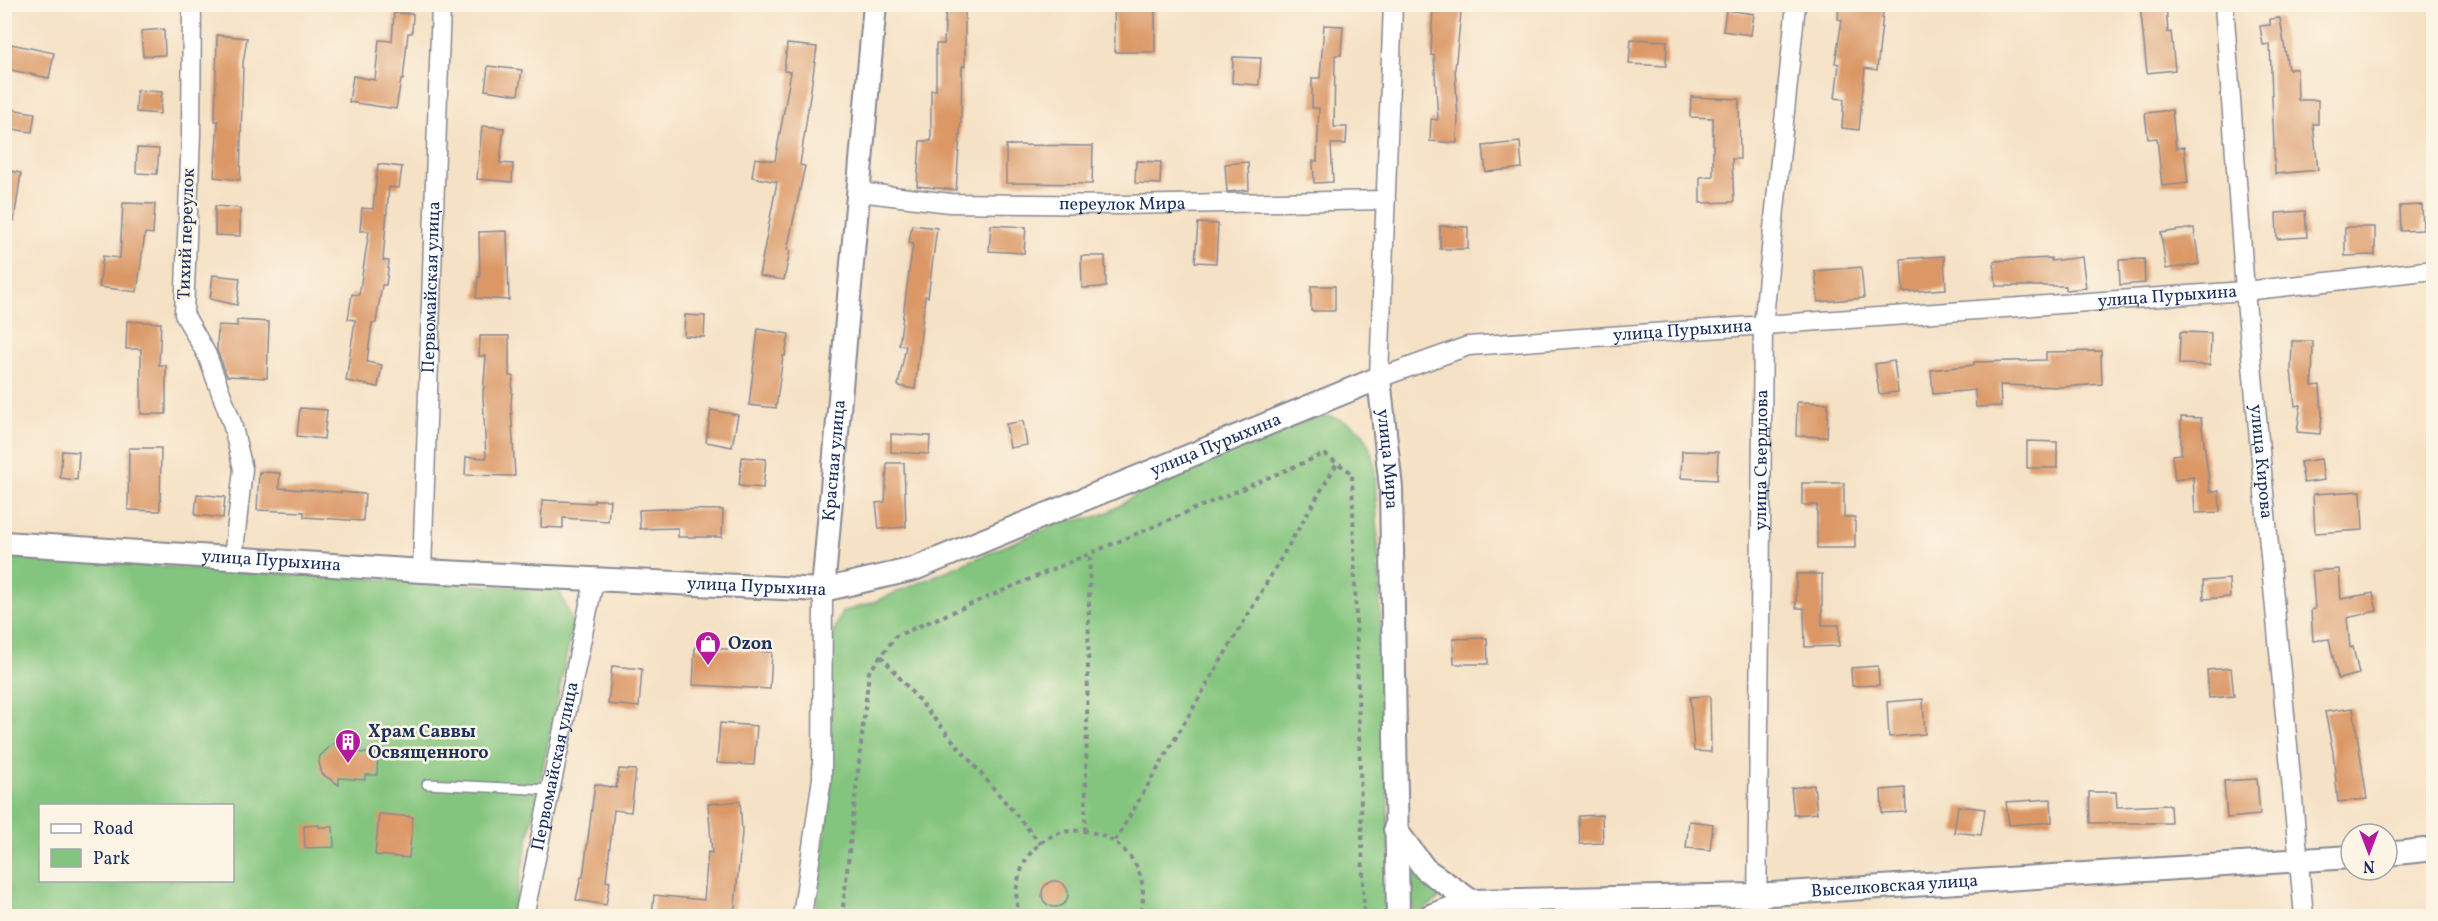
<svg xmlns="http://www.w3.org/2000/svg" width="2438" height="921" viewBox="0 0 2438 921" font-family="Vollkorn,serif">
  <style>
    .green { fill: #83c57e; stroke: #4f7a6e; stroke-width: 1.5; fill-rule: evenodd }
    .building { fill: #db9866 }
    .lines { fill: none; stroke-linecap: round; stroke-linejoin: round }
    .service-casing { stroke: #888892; stroke-width: 12 }
    .minor-casing { stroke: #888892; stroke-width: 21 }
    .tertiary-casing { stroke: #888892; stroke-width: 26 }
    .path { stroke: #888892; stroke-width: 4; stroke-dasharray: 4.5 4.5; stroke-linecap: butt }
    .service { stroke: #fff; stroke-width: 9 }
    .minor { stroke: #fff; stroke-width: 18 }
    .tertiary { stroke: #fff; stroke-width: 22 }
    .labels { text-anchor: middle; dominant-baseline: central; stroke-width: 5; stroke-linejoin: round; paint-order: stroke }
    .street-label { font-size: 18px; fill: #1b2f5e; stroke: #fcf5e5 }
    .poi-label { font-size: 18px; font-weight: bold; fill: #1b2f5e; stroke: #fcf5e5; text-anchor: start }
  </style>
  <rect width="100%" height="100%" fill="#fcf5e5"/>
  <filter id="ink" filterUnits="userSpaceOnUse"><feTurbulence type="fractalNoise" baseFrequency=".0167" numOctaves="2"/><feDisplacementMap in="SourceGraphic" scale="12" xChannelSelector="R" yChannelSelector="G"/><feConvolveMatrix kernelMatrix="1 2 1 2 8 2 1 2 1" color-interpolation-filters="sRGB"/></filter>
  <filter id="wash" filterUnits="userSpaceOnUse"><feTurbulence type="fractalNoise" baseFrequency=".008" numOctaves="4" result="noise"/><feDisplacementMap in="SourceGraphic" scale="24" xChannelSelector="R" yChannelSelector="G"/><feGaussianBlur stdDeviation="1.35" result="paint"/><feColorMatrix in="noise" values="0 0 0 0 0 0 0 0 0 0 0 0 0 0 0 0 0 1.4 0 .05"/><feComposite in="paint" operator="in"/></filter>
  <g filter="url(#wash)">
    <rect width="100%" height="100%" fill="#f5e1c5"/>
    <g class="green">
      <path d="M1326,416C1362,423 1368,434 1375,469L1392,916H815L832,779L830,640L842,612L874,602L1066,520C1113,520 1121,501 1158,482C1206,458 1259,440 1308,419Z"/>
      <path d="M4,557L559,590L573,624L512,916H5ZM40,806H232V880H40Z"/>
      <path d="M1410,871L1441,897L1415,916H1413Z"/>
    </g>
    <g id="blocks">
      <g class="building">
        <path d="M946,4H965V66H962L961,120L956,190L917,186L920,141H931V90H936V44H944Z"/>
        <path d="M1114,4H1155V52H1115Z"/>
        <path d="M1433,4H1462L1455,69L1458,118L1457,143L1430,141L1431,119L1438,120L1434,56L1431,55Z"/>
        <path d="M1839,4H1884L1877,70L1865,68L1859,130L1842,128L1844,99L1835,98L1839,64L1835,63L1842,20L1838,19Z"/>
        <path d="M2140,4H2166L2168,33L2171,32L2175,70L2147,73Z"/>
        <path d="M1726,10L1754,14L1751,35L1723,31Z"/>
        <path d="M394,13L413,14L412,33H408L403,80H401L396,109L349,102L353,76L375,80L379,40L392,41Z"/>
        <path d="M2280,18L2288,69H2297L2298,100H2318V124H2313L2318,170L2275,174L2270,44L2263,45L2260,26L2270,25V19Z"/>
        <path d="M1324,25L1343,26L1341,55H1335L1334,127H1347L1346,144H1331L1333,182L1314,183L1313,161H1317L1319,108H1312V78H1320Z"/>
        <path d="M164,29L165,55L143,56L141,31Z"/>
        <path d="M217,35L247,38L243,63L240,180L214,177L218,121H215Z"/>
        <path d="M1631,39L1667,41L1666,66L1629,64Z"/>
        <path d="M11,44L54,53L49,78L6,69Z"/>
        <path d="M787,44L817,47L800,165L805,166L787,250L790,251L784,280L759,276L777,182L752,177L755,158L775,161L791,72L784,71Z"/>
        <path d="M1233,57L1261,58L1259,85L1232,83Z"/>
        <path d="M488,66L522,70L518,95L485,90Z"/>
        <path d="M137,90L162,92L160,114L136,112Z"/>
        <path d="M1691,97L1739,99L1740,159H1732L1734,202L1700,203V177L1713,176V118L1690,117Z"/>
        <path d="M4,108L35,113L32,132L4,128Z"/>
        <path d="M2172,110L2176,148L2184,147L2188,183L2162,186L2157,138L2148,139L2145,113Z"/>
        <path d="M482,126L504,128L500,163L513,164L512,182L477,179Z"/>
        <path d="M1520,142L1522,168L1486,172L1483,146Z"/>
        <path d="M1006,145L1093,146L1092,184L1006,183Z"/>
        <path d="M137,148L159,149L157,174L136,173Z"/>
        <path d="M1136,161L1161,162L1160,184L1135,183Z"/>
        <path d="M1248,162L1249,190L1227,192L1225,164Z"/>
        <path d="M378,164L402,167L399,188L389,187L383,260L389,261L386,285H382L376,323H372L367,362L382,365L378,387L346,381L355,320L348,319L352,294L359,295L369,231H360L362,208L373,209Z"/>
        <path d="M4,170L21,173L14,221L4,220Z"/>
        <path d="M123,203L155,204L153,234L145,233L137,292L99,287L103,256L120,258Z"/>
        <path d="M2422,205L2423,230L2401,231L2400,206Z"/>
        <path d="M215,206L240,208V236L215,235Z"/>
        <path d="M2305,211L2307,237L2277,239L2276,213Z"/>
        <path d="M1198,223L1218,224L1216,263L1195,262Z"/>
        <path d="M912,225L937,228L928,297L925,296L915,389L898,386L906,346L899,345L913,243H909Z"/>
        <path d="M991,225L1026,227L1024,253L989,251Z"/>
        <path d="M1440,226L1468,227V249H1440Z"/>
        <path d="M2345,227H2375V255L2345,256Z"/>
        <path d="M2194,228L2199,264L2166,269L2161,233Z"/>
        <path d="M507,231L509,300L476,298L478,277H480L479,232Z"/>
        <path d="M1081,256H1105L1106,287L1082,288Z"/>
        <path d="M1944,256L1946,289L1903,292L1901,259Z"/>
        <path d="M2082,257L2086,288L2066,290V286H1996L1994,261L2051,258V261Z"/>
        <path d="M2144,259L2145,283L2120,285L2119,260Z"/>
        <path d="M1861,267L1864,298L1818,302L1815,271Z"/>
        <path d="M213,275L240,278L237,305L210,299Z"/>
        <rect x="1311" y="286" width="24" height="25"/>
        <path d="M685,315L705,316L704,337L684,336Z"/>
        <path d="M237,320L269,322L267,378L227,376L217,350L218,325L237,326Z"/>
        <path d="M127,321L161,323L159,365H166V414H141V349H126Z"/>
        <path d="M758,329L789,334L785,356H783L776,408L749,405Z"/>
        <path d="M2180,332L2211,333L2210,365L2179,364Z"/>
        <path d="M480,336H509V376H513L511,406L515,476L465,475L466,457L486,458L483,395L486,356H479Z"/>
        <path d="M2292,341H2313L2312,386L2320,385L2322,415L2320,434L2297,432L2301,405L2295,406L2291,370Z"/>
        <path d="M2101,351L2102,384L2061,387L2000,385L2001,406L1976,407L1975,390L1933,394L1931,370L1974,365V362L2046,360V352Z"/>
        <path d="M1894,361L1898,392L1879,394L1875,364Z"/>
        <path d="M1797,402L1828,403L1827,437L1796,436Z"/>
        <path d="M300,408L327,410L324,439L297,436Z"/>
        <path d="M711,410L738,415L732,447L706,442Z"/>
        <path d="M2181,417L2201,418L2210,491H2219L2220,512L2195,513L2193,477L2175,480L2172,455L2181,454Z"/>
        <path d="M1023,421L1027,445L1010,448L1006,424Z"/>
        <path d="M891,434L930,436L929,454L891,452Z"/>
        <path d="M2027,441L2057,442V468H2027Z"/>
        <path d="M129,448H161L160,511L128,510Z"/>
        <path d="M62,451L79,452L77,480L60,478Z"/>
        <path d="M1682,451L1718,452L1717,480L1681,478Z"/>
        <path d="M742,457L766,459L763,488L739,486Z"/>
        <path d="M2321,459L2324,480L2304,483L2300,462Z"/>
        <path d="M887,463H904L906,527L879,529L876,503L885,502Z"/>
        <path d="M259,472L280,473L279,488L365,494L363,521L304,517V512L257,510Z"/>
        <path d="M1802,483H1844V517H1855V548H1817V505H1802Z"/>
        <path d="M2361,491L2363,530L2315,533L2313,494Z"/>
        <path d="M197,494L225,497L223,518L195,515Z"/>
        <path d="M542,500L594,503V500H610L608,521L563,518V528L541,527Z"/>
        <path d="M663,509L723,510L722,537H678V528L640,529L639,510Z"/>
        <path d="M2339,569L2341,599L2373,593L2377,611L2347,618L2350,648L2353,647L2359,674L2338,679L2329,639L2313,641L2311,610L2315,609L2312,571Z"/>
        <path d="M1796,574H1822V625H1839V646L1805,647L1804,608H1796Z"/>
        <path d="M2229,579L2230,597L2204,599L2203,581Z"/>
        <path d="M1487,638L1488,664H1454L1453,639Z"/>
        <path d="M695,647L772,652L770,689L693,685Z"/>
        <path d="M612,666L642,669L639,707L608,704Z"/>
        <path d="M1878,666L1879,685L1852,686L1851,668Z"/>
        <path d="M2231,668L2234,696L2209,698L2207,670Z"/>
        <path d="M1710,696L1711,752L1694,751L1690,697Z"/>
        <path d="M1923,699L1925,734L1889,737L1887,702Z"/>
        <path d="M2353,708L2367,799L2338,802L2333,752L2325,712Z"/>
        <path d="M720,723L757,726L754,765L717,763Z"/>
        <path d="M344,733L342,751L378,754L377,775H365V780L339,778V785L322,774L319,762L320,756Z"/>
        <path d="M619,769L636,770L631,812L614,810L606,881L610,882L606,905L576,900L581,877H583L595,784L616,788Z"/>
        <path d="M2257,779L2260,815L2227,818L2224,781Z"/>
        <path d="M1814,785L1817,813L1794,815L1791,788Z"/>
        <path d="M1905,788L1906,812L1882,813L1881,790Z"/>
        <path d="M2089,792H2116L2117,807L2170,805L2171,823H2090Z"/>
        <path d="M2051,799L2052,822L2009,825L2006,802Z"/>
        <path d="M740,801L742,832L734,916H652L654,895L704,900L708,852L712,853L708,804Z"/>
        <path d="M1958,806L1985,809L1981,835L1954,832Z"/>
        <path d="M379,814L413,817L409,858L375,855Z"/>
        <path d="M1602,815L1603,843L1580,844L1579,816Z"/>
        <path d="M1689,821L1713,824L1710,850L1686,848Z"/>
        <path d="M319,825V827H333L334,847L305,848L304,826Z"/>
        <circle cx="1055" cy="894" r="13"/>
      </g>
    </g>
  </g>
  <g filter="url(#ink)">
    <use href="#blocks" fill-opacity="0" stroke="#888892" stroke-width="1.5"/>
    <g class="lines">
      <defs>
        <path id="service" d="M427,784L550,790"/>
        <g id="minor">
          <path d="M192,4L191,135L184,314L207,355L232,423L243,469L233,559"/>
          <path id="s1" d="M1393,4L1379,378L1468,346L2245,291L2434,270"/>
          <path id="s2" d="M2224,4L2245,291L2304,916"/>
          <path id="s3" d="M859,192L950,203L1119,205L1386,200"/>
          <path id="s4" d="M422,571L441,4"/>
          <path id="s5" d="M524,916L594,581"/>
          <path d="M802,916L822,778L823,590"/>
          <path id="s6" d="M1757,916L1763,327L1796,4"/>
        </g>
        <g id="tertiary">
          <path id="s7" d="M4,543L422,571L823,590L914,569L1379,378L1391,488L1398,916"/>
          <path id="s8" d="M823,590L875,4"/>
          <path id="s9" d="M1395,829L1425,869L1471,901L1756,895L2351,857"/>
          <path d="M2387,854L2434,849"/>
          <path d="M1430,916L1471,901"/>
        </g>
      </defs>
      <use href="#service" class="service-casing"/>
      <use href="#minor" class="minor-casing"/>
      <use href="#tertiary" class="tertiary-casing"/>
      <g class="path">
        <path d="M881,656L1041,844"/>
        <path d="M1085,831L1090,554"/>
        <path d="M1115,841L1337,463"/>
        <path d="M842,916L869,672L896,636L1324,454L1352,473L1364,916"/>
        <path d="M1020,916C1015,901 1015,887 1021,871C1048,796 1163,834 1140,916"/>
      </g>
      <use href="#service" class="service"/>
      <use href="#minor" class="minor"/>
      <use href="#tertiary" class="tertiary"/>
    </g>
  </g>
  <defs>
    <symbol id="shop-pin" viewBox="-11 -11 22 30"><path d="M0 17L-7.5 6A9.5 9.5 0 1 1 7.5 6Z" fill="#b5179e" stroke="#fcf5e5"/><path d="M-5-2.5h2.3a2.7 3.5 0 0 1 5.4 0H5L5.5 6h-11ZM-1.5-2.5h3a1.5 2.3 0 0 0-3 0Z" fill="#fff"/></symbol>
    <symbol id="building-pin" viewBox="-11 -11 22 30"><path d="M0 17L-7.5 6A9.5 9.5 0 1 1 7.5 6Z" fill="#b5179e" stroke="#fcf5e5"/><path d="M-4-6H4V6H1V3H-1V6H-4ZM-2.5-4.3h1.7v1.8h-1.7ZM.8-4.3h1.7v1.8H.8ZM-2.5-1h1.7V.8h-1.7ZM.8-1h1.7V.8H.8Z" fill="#fff"/></symbol>
  </defs>
  <g fill-rule="evenodd">
    <use href="#shop-pin" x="693" y="629" width="30" height="40"/>
    <use href="#building-pin" x="333" y="727" width="30" height="40"/>
  </g>
  <g class="labels">
    <g class="street-label">
      <text stroke="none"><textPath href="#s3" startOffset="264">переулок Мира</textPath></text>
      <text transform="translate(187 234) rotate(-88)">Тихий переулок</text>
      <text stroke="none"><textPath href="#s4" startOffset="284">Первомайская улица</textPath></text>
      <text stroke="none"><textPath href="#s1" startOffset="1170">улица Пурыхина</textPath></text>
      <text stroke="none"><textPath href="#s1" startOffset="684">улица Пурыхина</textPath></text>
      <text stroke="none"><textPath href="#s7" startOffset="1240">улица Пурыхина</textPath></text>
      <text stroke="none"><textPath href="#s7" startOffset="1498">улица Мира</textPath></text>
      <text stroke="none"><textPath href="#s6" startOffset="456">улица Свердлова</textPath></text>
      <text stroke="none"><textPath href="#s8" startOffset="130">Красная улица</textPath></text>
      <text stroke="none"><textPath href="#s2" startOffset="459">улица Кирова</textPath></text>
      <text stroke="none"><textPath href="#s7" startOffset="268">улица Пурыхина</textPath></text>
      <text stroke="none"><textPath href="#s7" startOffset="754">улица Пурыхина</textPath></text>
      <text stroke="none"><textPath href="#s5" startOffset="153">Первомайская улица</textPath></text>
      <text stroke="none"><textPath href="#s9" startOffset="530">Выселковская улица</textPath></text>
    </g>
    <g class="poi-label">
      <text x="728" y="644">Ozon</text>
      <text x="368" y="732">Храм Саввы<tspan x="368" dy="21">Освященного</tspan></text>
    </g>
  </g>
  <rect width="2438" height="921" fill="none" stroke="#fcf5e5" stroke-width="24"/>
  <rect x="39" y="804" width="195" height="78" fill="#fcf5e5" stroke="#a2a6af" stroke-width="1.5"/>
  <rect x="51" y="824" width="30" height="9" fill="#ffffff" stroke="#a2a6af" stroke-width="1.5"/>
  <text x="93" y="834" font-size="18" fill="#1b2f5e">Road</text>
  <rect x="51" y="849" width="30" height="18" fill="#83c57e" stroke="#a2a6af" stroke-width="1.5"/>
  <text x="93" y="864" font-size="18" fill="#1b2f5e">Park</text>
  <g transform="translate(2369 852) rotate(180)"><circle r="28" fill="#fcf5e5" stroke="#a2a6af" stroke-width="1.5"/>
  <path d="M0-4.5L10 22L0 15L-10 22Z" fill="#b5179e"/>
  <text y="-9" font-size="16" font-weight="bold" text-anchor="middle" fill="#1b2f5e">N</text>
  </g>
</svg>
